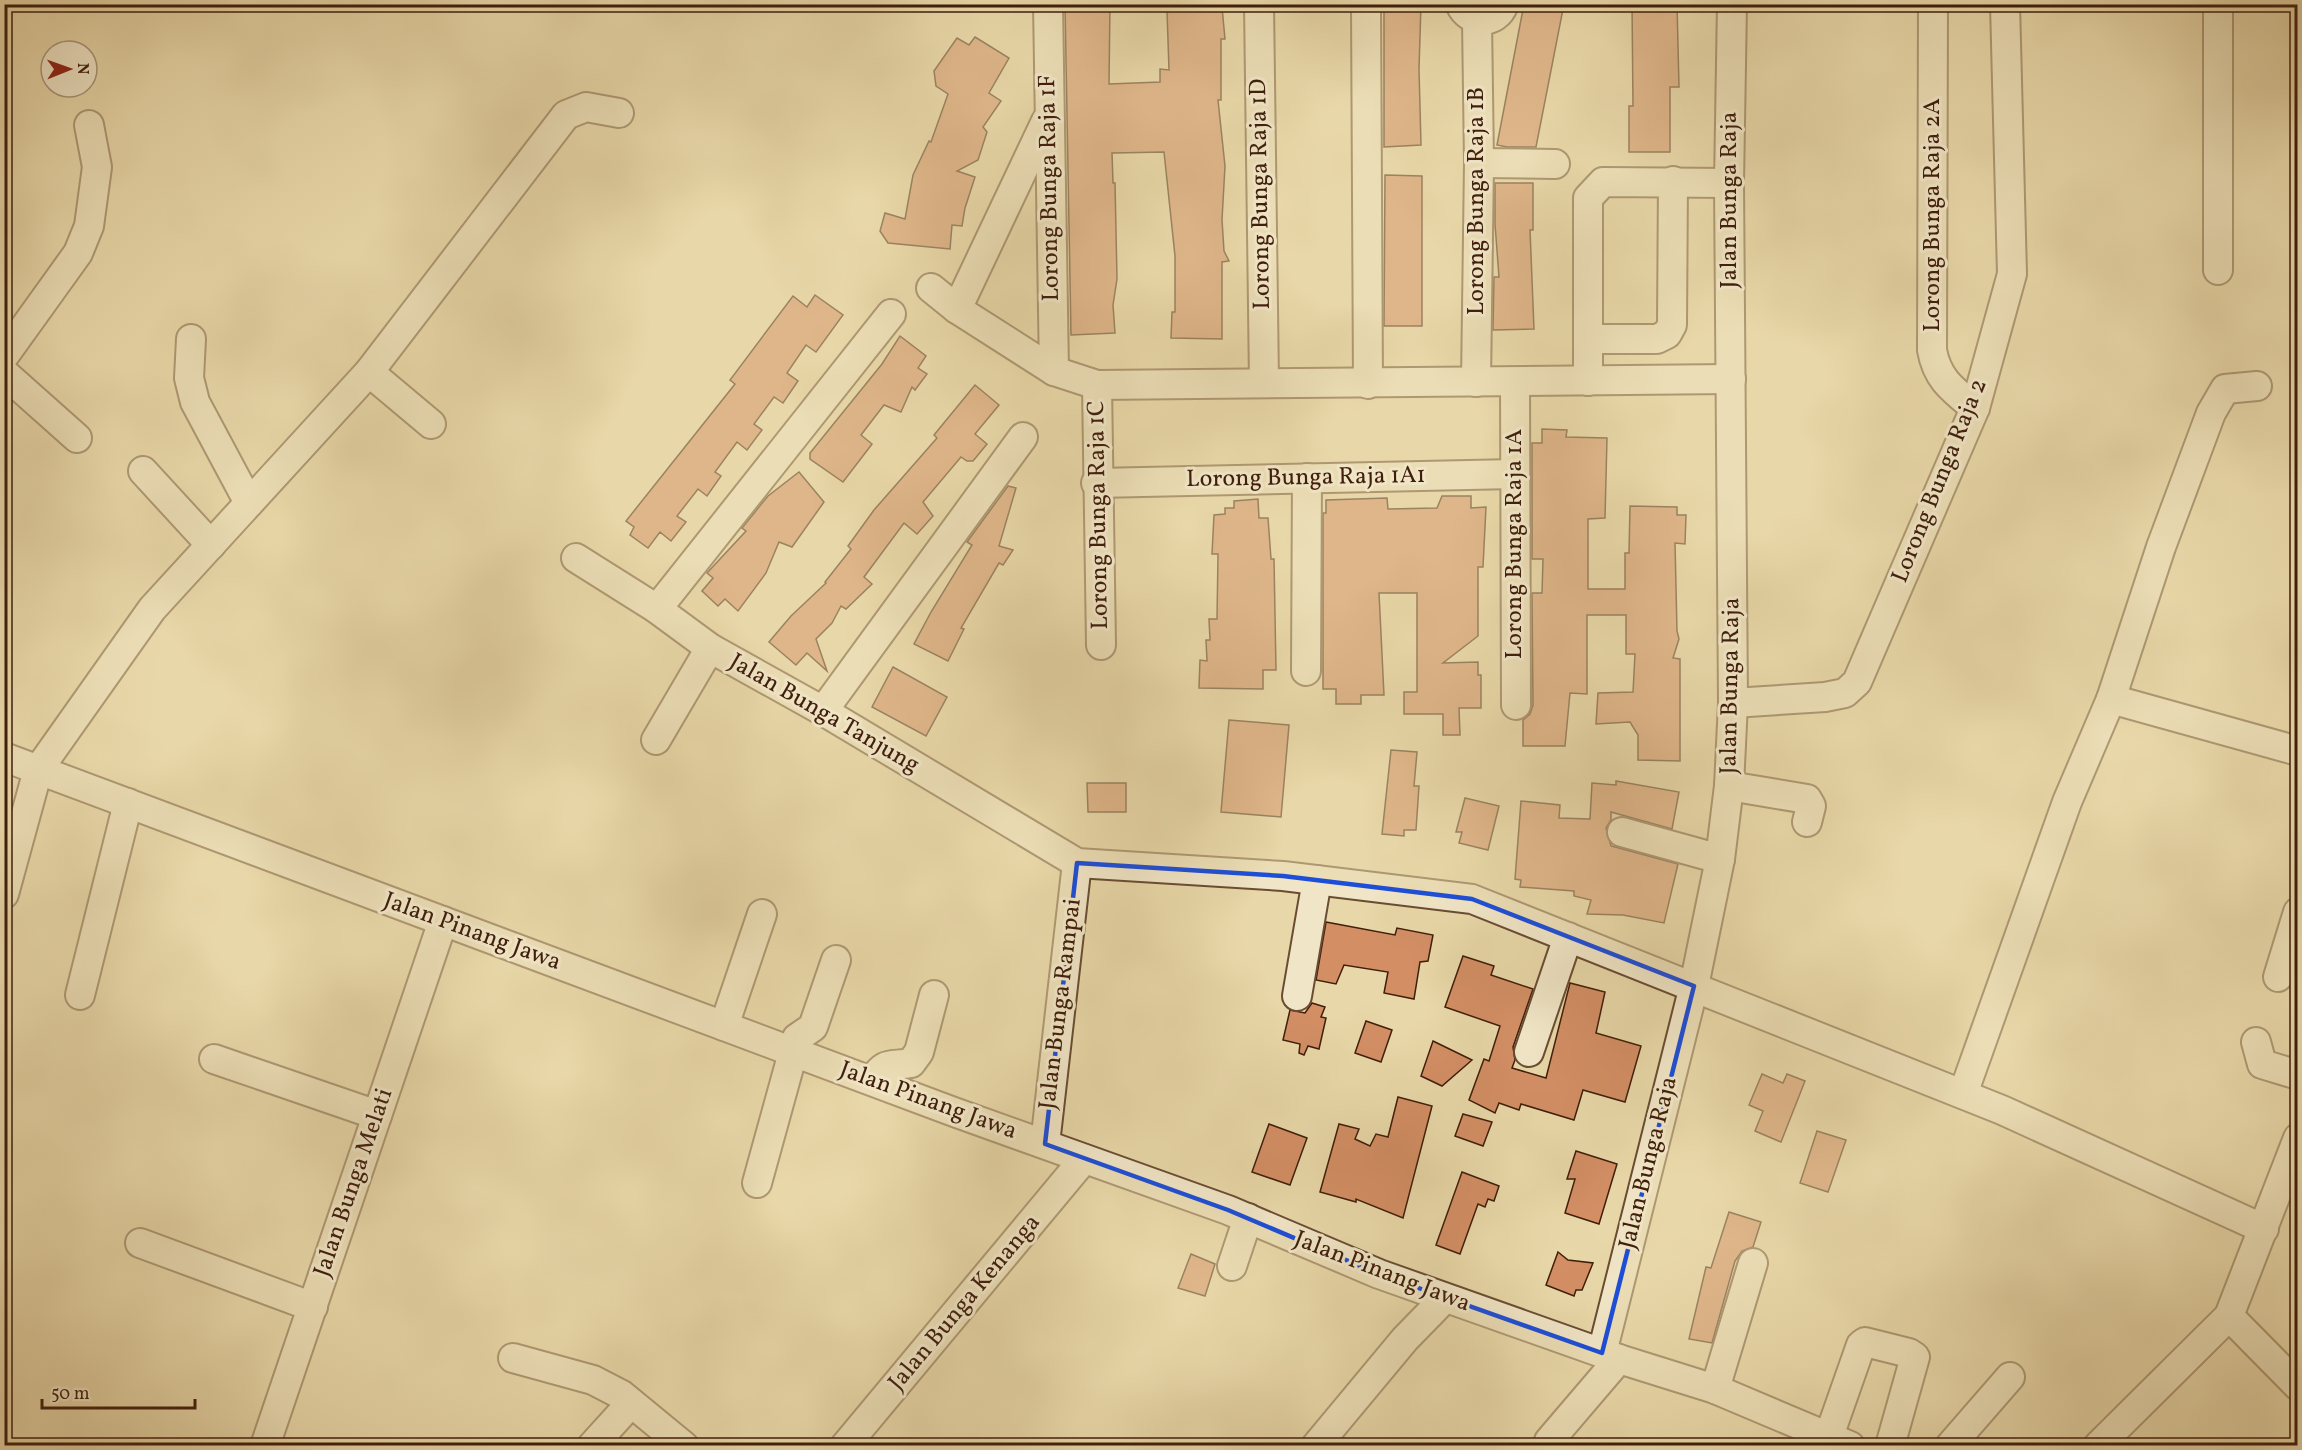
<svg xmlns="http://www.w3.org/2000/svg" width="2302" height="1450" viewBox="0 0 2302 1450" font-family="Vollkorn,serif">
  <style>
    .building { fill: #d38e64; stroke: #3f1e0b; stroke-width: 1.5 }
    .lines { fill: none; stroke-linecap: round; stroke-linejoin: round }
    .minor-casing { stroke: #694c32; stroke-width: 32 }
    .minor { stroke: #f0e5c6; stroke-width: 28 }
    .marked { fill: none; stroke: #1d4ed8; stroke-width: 4.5; stroke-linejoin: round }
    .labels { text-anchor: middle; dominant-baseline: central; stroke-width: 6; stroke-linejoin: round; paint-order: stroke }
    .street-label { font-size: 24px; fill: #3f1e0b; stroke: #f0e5c6 }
  </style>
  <rect width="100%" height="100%" fill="#e8d7a8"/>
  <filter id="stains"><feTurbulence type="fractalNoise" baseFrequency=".00333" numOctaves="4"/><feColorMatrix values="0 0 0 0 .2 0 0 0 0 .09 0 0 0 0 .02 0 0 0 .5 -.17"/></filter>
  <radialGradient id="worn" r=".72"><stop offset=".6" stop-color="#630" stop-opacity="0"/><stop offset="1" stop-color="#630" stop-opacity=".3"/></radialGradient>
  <g class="building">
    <path d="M1065,4H1110L1109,84L1160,82V69L1169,70L1167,11L1222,7L1225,39H1221V100H1218L1225,166L1222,220L1224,251L1229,261L1222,262V339L1171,338L1172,312H1175V256L1164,152L1112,153L1113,183H1115L1117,279L1113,305L1115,333L1071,335Z"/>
    <path d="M1384,4H1421L1419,69L1421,145L1384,147Z"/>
    <path d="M1524,4H1564L1536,147H1507L1497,145Z"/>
    <path d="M1632,4H1677L1679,87H1670V152H1629V106H1633Z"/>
    <path d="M975,37L1009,58L989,93L1001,101L983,127L987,132L978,160L957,171L975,177L965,208L962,226L952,225L950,249L888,243L880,231L885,213L905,219L913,175L929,141L931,142L948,94L936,86L934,71L957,38L969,45Z"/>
    <path d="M1385,175L1422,176V326H1384Z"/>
    <path d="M1495,183H1533V230H1530L1534,329L1493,330L1494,277H1499L1495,224Z"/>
    <path d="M815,295L843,315L816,352L806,345L787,373L798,381L783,403L774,397L754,424L762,430L747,450L737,442L715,472L721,476L707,496L698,489L677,516L686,522L671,541L660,532L648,548L630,535L634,527L626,521L735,384L730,380L793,296L807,307Z"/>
    <path d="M900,336L926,356L918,368L927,374L915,390L912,387L901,412L884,405L861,435L872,444L843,482L810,459V453L882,364Z"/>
    <path d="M975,385L999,405L975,434L987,444L973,461H967L961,457L923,502L933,516L917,534L904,523L864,577L872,584L846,609L841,606L832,623L816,639L827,671L807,653L796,665L769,642L791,616L826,583L825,582L851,549L848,546L874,510L937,438L934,435Z"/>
    <path d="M1542,429L1567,430L1566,437L1607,438L1605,518L1588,519V589H1625V553H1629L1630,506L1677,507V515H1686L1685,544L1675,543L1677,631L1679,639L1673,658L1680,659V761L1638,760V735L1630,722L1596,724L1598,693L1633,692L1635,654H1626V615H1587V694L1570,693L1565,746H1523V720L1530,714L1533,705L1532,593H1542L1543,559H1532V443H1542Z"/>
    <path d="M799,472L824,502L792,547L779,542L766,573L738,611L725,599L718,606L702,591L713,578L707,573L746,531L742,528L768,496Z"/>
    <path d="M1008,486L1016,488L999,546L1013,550L1003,565L999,563L961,628L964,629L948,661L914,644L931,612L972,545L967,542Z"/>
    <path d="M1442,496H1471V508L1486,507L1483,567H1478V636L1443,663L1478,662V675H1481V708H1459L1460,735H1443V714H1404V692H1417V593H1379L1384,695H1361V704H1336V689H1323V513H1326V500L1387,498L1388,509L1437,508Z"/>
    <path d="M1258,499L1259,518H1268L1271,559H1274L1276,670H1263V689L1199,688L1200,660L1207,661L1206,640H1210L1209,619H1217L1218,554H1212L1214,515L1225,514V508H1234V501Z"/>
    <path d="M893,667L947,697L926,736L872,707Z"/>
    <path d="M1229,720L1289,725L1281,817L1221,812Z"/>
    <path d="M1391,750L1417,752L1414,786H1419L1416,830H1404V836L1382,834Z"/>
    <path d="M1616,781L1679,792L1672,829L1611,812V820L1606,828L1611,846L1678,864L1664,923L1623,915L1587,914L1591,900L1574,896V891L1520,887L1521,880L1515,879L1521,801L1560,805L1559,818L1590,819L1592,783L1616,785Z"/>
    <path d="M1087,783H1126V812H1088Z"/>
    <path d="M1465,798L1499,806L1488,850L1459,843L1462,832H1456Z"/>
    <path d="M1326,922L1395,935L1397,928L1433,935L1428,961L1420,962L1414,999L1384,993L1388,972L1344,965L1336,984L1316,980Z"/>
    <path d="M1463,956L1494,966L1491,975L1533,989L1513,1047L1515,1060L1512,1068L1546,1078L1570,983L1605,992L1596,1033L1641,1046L1625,1102L1583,1090L1574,1120L1521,1104L1519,1110L1499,1103L1495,1113L1469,1100L1484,1059L1489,1061L1500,1026L1445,1007Z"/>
    <path d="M1312,1003L1325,1007L1321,1017L1326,1018L1319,1049L1308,1046L1304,1055L1299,1053L1300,1044L1283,1040L1290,1010L1305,1013Z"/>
    <path d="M1366,1021L1392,1030L1381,1062L1355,1053Z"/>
    <path d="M1433,1041L1472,1060L1442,1086L1421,1076Z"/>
    <path d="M1762,1074L1783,1083L1787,1074L1805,1081L1781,1142L1755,1131L1763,1111L1749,1105Z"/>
    <path d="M1398,1097L1432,1106L1403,1218L1356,1199V1202L1320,1192L1339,1124L1359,1129L1355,1139L1370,1146L1376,1134L1388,1137Z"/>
    <path d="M1463,1114L1492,1122L1483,1146L1455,1136Z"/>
    <path d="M1269,1124L1307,1138L1290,1185L1252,1172Z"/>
    <path d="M1817,1131L1846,1140L1828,1192L1800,1183Z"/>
    <path d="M1576,1151L1617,1164L1599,1224L1565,1213L1575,1179H1567Z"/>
    <path d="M1462,1172L1499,1186L1494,1201L1488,1199L1485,1207L1478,1204L1460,1254L1436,1245Z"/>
    <path d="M1729,1212L1761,1222L1753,1247L1742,1251L1735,1261L1712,1343L1689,1339L1706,1267L1711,1268Z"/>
    <path d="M1558,1252L1568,1260L1593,1263L1582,1290H1576L1574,1296L1546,1285Z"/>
    <path d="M1191,1254L1215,1264L1205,1296L1178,1288Z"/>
  </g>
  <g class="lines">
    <defs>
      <g id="minor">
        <path d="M1048,4L1054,371"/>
        <path d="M1259,4L1264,383"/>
        <path d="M1366,4L1368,384"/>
        <path d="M1460,4C1469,24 1496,26 1504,4"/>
        <path d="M1933,4L1932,350C1937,379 1953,390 1975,408"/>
        <path d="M1479,163L1555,164"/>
        <path d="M2218,270V4"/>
        <path d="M931,288L957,309L1054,371L1097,385L1731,379"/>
        <path d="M957,309L1046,121"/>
        <path d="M191,339L189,378L195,402L249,503"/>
        <path d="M1588,339H1657L1667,334L1672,325L1673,181"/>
        <path d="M4,356L78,253L89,226L97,167L89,125"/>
        <path d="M369,372L431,424"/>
        <path d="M4,373L77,438"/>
        <path d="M1588,381V198L1603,182L1729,183"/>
        <path d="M1476,382L1479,163L1477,20"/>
        <path d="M1515,382L1516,705"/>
        <path d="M1097,385L1101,645"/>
        <path d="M143,471L211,545"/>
        <path d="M1096,483L1515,474"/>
        <path d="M576,558L657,609L710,648L823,711L1077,863L1283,876L1472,899L2002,1110L2264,1229"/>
        <path d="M657,609L891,314"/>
        <path d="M1306,671L1307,478"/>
        <path d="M2111,699L2298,751"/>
        <path d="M1733,703L1825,697L1845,693L1857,682L1975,408L2012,274L2005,4"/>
        <path d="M823,711L1023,437"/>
        <path d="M656,740L710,648"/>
        <path d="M4,757L954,1112L1228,1210L1379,1274L1619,1359L1715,1389L1850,1446"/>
        <path d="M1729,786L1807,799L1811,806L1807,822"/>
        <path d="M1622,832L1720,859"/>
        <path d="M4,894L38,770L152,609L369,372L566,115L586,107L619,113"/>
        <path d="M2278,977L2298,912"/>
        <path d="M80,995L128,803"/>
        <path d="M1297,996L1317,880"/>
        <path d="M724,1026L762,914"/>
        <path d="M2256,1042L2262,1064L2298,1075"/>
        <path d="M1529,1052L1568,937"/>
        <path d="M214,1059L377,1115"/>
        <path d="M873,1080C885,1060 891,1067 911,1063L919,1052L934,995"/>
        <path d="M1963,1094L2067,802L2111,699L2161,547L2211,413L2225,389L2257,386"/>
        <path d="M1045,1144L1077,863"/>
        <path d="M757,1183L797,1038L813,1027L836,960"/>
        <path d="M140,1243L313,1307"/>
        <path d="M1232,1266L1248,1218"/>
        <path d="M2229,1316L2298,1386"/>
        <path d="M1602,1353L1694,986L1720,859L1729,786L1733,703L1729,183L1732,4"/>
        <path d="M513,1358L593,1380L622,1395L684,1446"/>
        <path d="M1715,1389L1753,1263"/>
        <path d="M1829,1436L1861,1345L1865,1342L1909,1353L1915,1357L1890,1446"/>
        <path d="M1549,1441L1619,1359"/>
        <path d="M265,1446L443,921"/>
        <path d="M592,1446L631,1403"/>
        <path d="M845,1446L1084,1159"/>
        <path d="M1316,1446L1405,1339L1445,1298"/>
        <path d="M1950,1446L2010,1377"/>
        <path d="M2098,1446L2229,1316L2298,1138"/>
      </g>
    </defs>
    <use href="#minor" class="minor-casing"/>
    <use href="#minor" class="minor"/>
  </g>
  <path d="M0 0H2302V1450H0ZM1077,863L1283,876L1472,899L1694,986L1602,1353L1379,1274L1228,1210L1045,1144Z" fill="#e8d7a8" fill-opacity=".55" fill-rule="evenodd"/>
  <path class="marked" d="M1077,863L1283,876L1472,899L1694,986L1602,1353L1379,1274L1228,1210L1045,1144Z"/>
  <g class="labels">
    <g class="street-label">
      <text transform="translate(1050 188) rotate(-91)">Lorong Bunga Raja 1F</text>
      <text transform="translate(1261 194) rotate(-91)">Lorong Bunga Raja 1D</text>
      <text transform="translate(1730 200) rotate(-90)">Jalan Bunga Raja</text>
      <text transform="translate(1477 201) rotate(-90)">Lorong Bunga Raja 1B</text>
      <text transform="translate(1933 215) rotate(-90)">Lorong Bunga Raja 2A</text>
      <text transform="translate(1306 478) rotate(-1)">Lorong Bunga Raja 1A1</text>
      <text transform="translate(1940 481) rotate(-68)">Lorong Bunga Raja 2</text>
      <text transform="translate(1099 515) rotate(-91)">Lorong Bunga Raja 1C</text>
      <text transform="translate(1515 544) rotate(-90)">Lorong Bunga Raja 1A</text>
      <text transform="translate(1731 686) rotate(-89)">Jalan Bunga Raja</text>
      <text transform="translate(824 714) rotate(30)">Jalan Bunga Tanjung</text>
      <text transform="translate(472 932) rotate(20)">Jalan Pinang Jawa</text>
      <text transform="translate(1061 1004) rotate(-83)">Jalan Bunga Rampai</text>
      <text transform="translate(928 1101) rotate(20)">Jalan Pinang Jawa</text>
      <text transform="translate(1649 1163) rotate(-76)">Jalan Bunga Raja</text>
      <text transform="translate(354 1183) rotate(-71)">Jalan Bunga Melati</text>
      <text transform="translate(1382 1272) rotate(21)">Jalan Pinang Jawa</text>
      <text transform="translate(965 1303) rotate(-50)">Jalan Bunga Kenanga</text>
    </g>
  </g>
  <rect width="2302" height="1450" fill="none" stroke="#e8d7a8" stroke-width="24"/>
  <rect x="6" y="6" width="2290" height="1438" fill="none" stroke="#3f1e0b" stroke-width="3"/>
  <rect x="12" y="12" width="2278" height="1426" fill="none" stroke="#3f1e0b" stroke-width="1.5"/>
  <g transform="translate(69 69) rotate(89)"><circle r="28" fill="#f0e5c6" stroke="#a9957b" stroke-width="1.5"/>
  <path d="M0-4.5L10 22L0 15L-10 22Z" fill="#8f2418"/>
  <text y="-9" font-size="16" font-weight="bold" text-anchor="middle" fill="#3f1e0b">N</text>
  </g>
  <path d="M42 1399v9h153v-9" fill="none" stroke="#3f1e0b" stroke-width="3"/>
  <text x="51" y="1399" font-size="18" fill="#3f1e0b" stroke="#f0e5c6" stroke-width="4.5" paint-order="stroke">50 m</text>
  <rect width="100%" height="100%" filter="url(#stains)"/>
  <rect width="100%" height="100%" fill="url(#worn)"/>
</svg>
